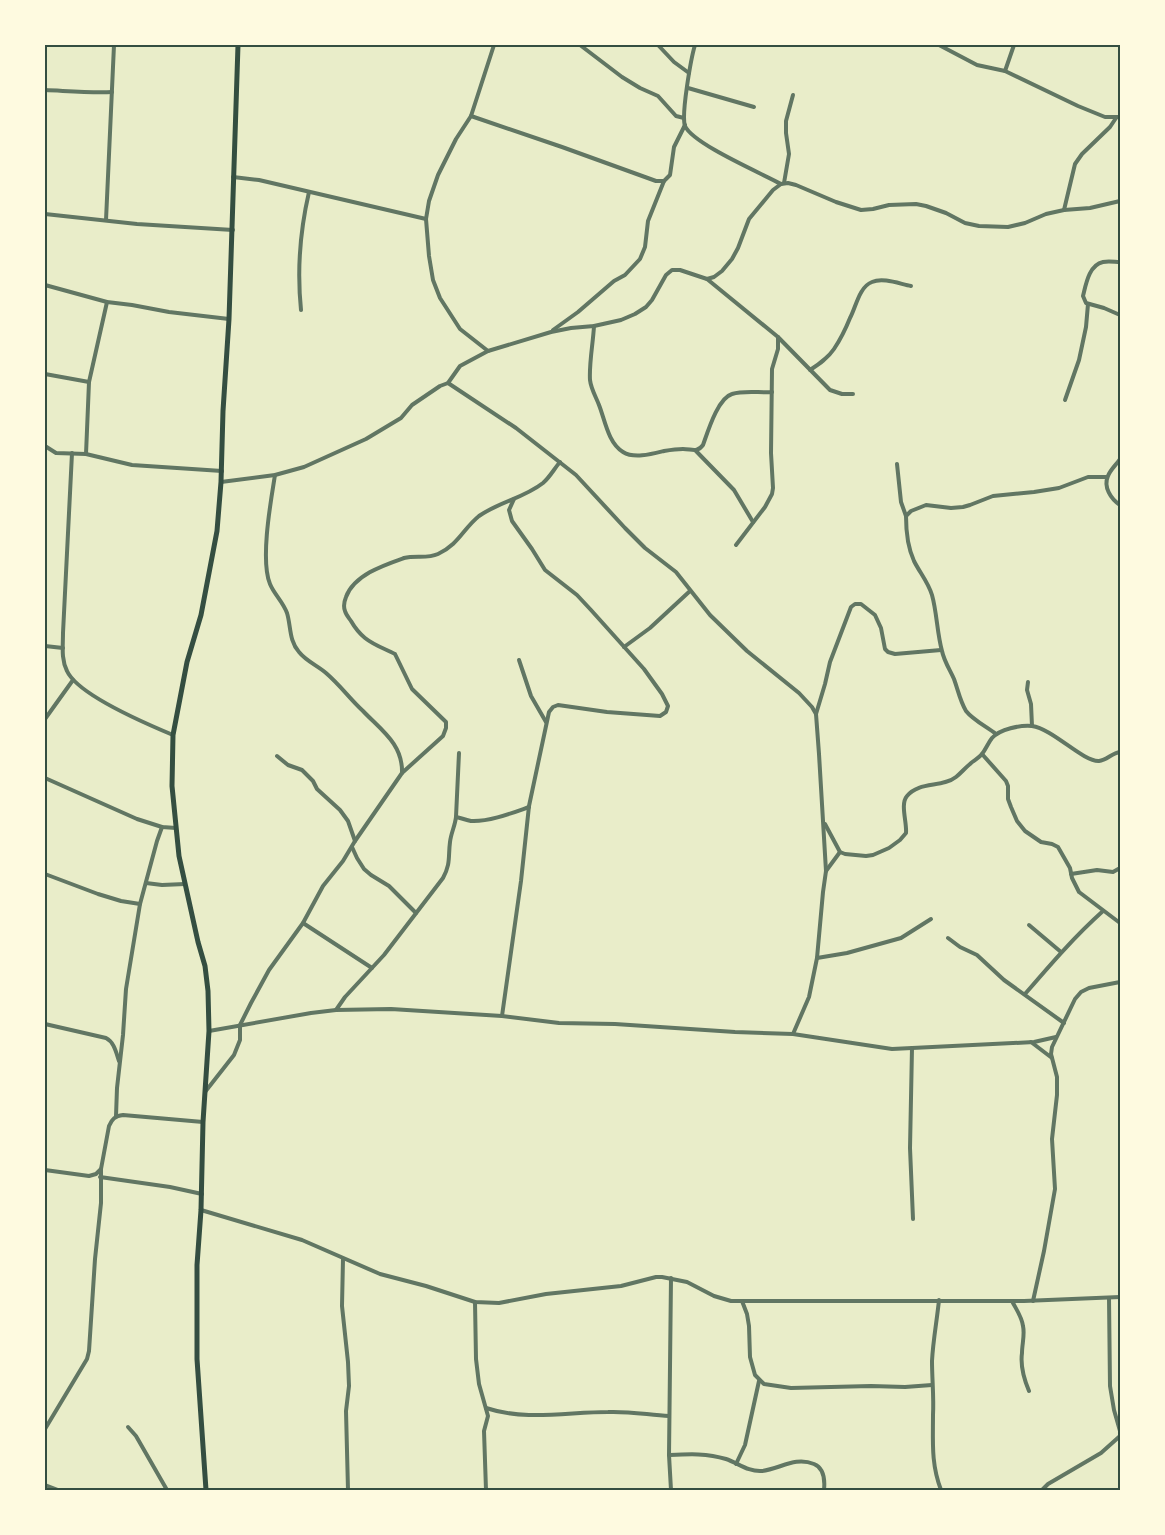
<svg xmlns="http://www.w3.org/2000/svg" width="1165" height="1535" viewBox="0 0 1165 1535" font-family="Montserrat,sans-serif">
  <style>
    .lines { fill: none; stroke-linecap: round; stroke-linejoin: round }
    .minor { stroke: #617663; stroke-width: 4 }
    .secondary { stroke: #344e41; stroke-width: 5 }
    .neatline { fill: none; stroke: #344e41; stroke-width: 2 }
  </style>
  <rect width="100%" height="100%" fill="#e9edc9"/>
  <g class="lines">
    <g class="minor">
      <path d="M580,45L622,77L640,88L658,96L676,116L684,118"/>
      <path d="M658,45L674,62L689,73"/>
      <path d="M695,45C691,58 681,115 685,126C693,144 761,173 781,184"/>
      <path d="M939,45L977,65L1005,71L1078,106L1105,117H1120"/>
      <path d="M1005,71L1014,45"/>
      <path d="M688,88L754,107"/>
      <path d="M45,90C68,91 90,93 112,92"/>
      <path d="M471,116L562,147L656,181H664L670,175L674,147L685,125"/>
      <path d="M233,177L259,180L426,219"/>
      <path d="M784,183L789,154L786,133V121L793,95"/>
      <path d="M1064,210L1075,164L1082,154L1110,127L1116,118"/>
      <path d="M45,214L137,224L233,230"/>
      <path d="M106,220L114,45"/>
      <path d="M1120,262C1115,262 1108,261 1103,262C1089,265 1086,284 1083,296L1086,303L1104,308L1120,315"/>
      <path d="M707,279L778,337V349L772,369L771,453L773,488L772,494L765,507L736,545"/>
      <path d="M45,285L107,302L132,305L169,312L229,319"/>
      <path d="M301,310C297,271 300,231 309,192"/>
      <path d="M594,326C593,344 589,363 590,380C591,389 596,397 599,405C605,420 608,443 623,452C634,459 652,454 664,451C670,450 676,449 683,449C692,449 697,453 703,445C708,431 718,398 732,394C744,390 760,393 772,392"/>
      <path d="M553,330L578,312L614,281L625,275L640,259L645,247L648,221L664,181"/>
      <path d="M778,337L830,390L842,394H853"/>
      <path d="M488,351L460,329L440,298L433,280L429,256L426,219L429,201L438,175L456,139L471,116L494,45"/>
      <path d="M810,370C819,364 828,358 834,349C840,340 846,328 850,318C856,307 859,287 872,282C883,277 900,284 911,286"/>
      <path d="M45,374L89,382"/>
      <path d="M448,383L516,428L576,475L625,528L645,548L676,572L710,615L747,651L799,693L812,707L816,714L819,754L826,871L823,892L817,958L809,997L793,1034"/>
      <path d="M1065,400L1079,360L1086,327L1088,304"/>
      <path d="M45,446L56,453L86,454L132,465L222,471"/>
      <path d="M696,451L734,490L753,522"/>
      <path d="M72,453L63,633C63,646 61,659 67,671C78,695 149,725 173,735"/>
      <path d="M86,454L89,382L107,302"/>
      <path d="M1120,459C1116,465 1110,470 1108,476C1103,487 1111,499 1120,505"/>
      <path d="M897,464L901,502L906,516"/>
      <path d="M275,475C271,500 260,560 270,584C274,594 283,602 287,613C291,626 289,641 299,652C306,661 318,666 326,673C340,685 350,699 363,711C381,730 403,744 402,773"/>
      <path d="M221,482L275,475L304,467L366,439L401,418L412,405L440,386L448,383L460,366L488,351L551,332L571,328L594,326L621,320L635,314L646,307L652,300L666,275L672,270H680L707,279L714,277L722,271L732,259L738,248L749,219L773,190L781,184L788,183L796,185L836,202L861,210L873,209L889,205L916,204L926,206L946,213L965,223L979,226L1008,227L1025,223L1046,214L1064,210L1090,208L1120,201"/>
      <path d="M45,646L63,648"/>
      <path d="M624,647L650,628L690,591"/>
      <path d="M519,660L531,696L546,722"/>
      <path d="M1028,682L1027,690L1031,704L1032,726"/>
      <path d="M816,714L825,684L830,662L851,607L855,604H861L875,615L881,628L885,649L888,652L895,654L941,650"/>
      <path d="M45,719L73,680"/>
      <path d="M996,734C987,727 973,720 966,711C960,701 958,690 954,679C950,670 944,661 942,651C937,633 937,613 932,595C928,582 920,573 914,561C908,548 906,530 906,516L911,511L926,505L951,508L963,507L970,505L993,496L1034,492L1059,488L1088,477H1107"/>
      <path d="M982,754L1006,781L1008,786V799L1011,807L1017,821L1025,831L1041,842L1052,844L1058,847L1070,868L1072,878L1079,892L1120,923"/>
      <path d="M277,756L288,765L302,770L313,781L317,789L340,810L348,821L355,841"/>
      <path d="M45,778L137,819L162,827L176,828"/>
      <path d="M456,817C461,818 466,820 471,821C489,822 512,813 529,807"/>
      <path d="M825,824L840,852L845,854L866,856L873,855L889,848L900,840L906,833C907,822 900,804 907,796C919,781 942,788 956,777C961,773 965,768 970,764C974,760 979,758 982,754C986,749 988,743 992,738C1000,729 1020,725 1032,726C1053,729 1083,762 1099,761C1107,760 1112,753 1120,752"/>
      <path d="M352,847L357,858L364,869L371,875L389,886L416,913"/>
      <path d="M826,871L840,852"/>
      <path d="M45,874L98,894L121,901L140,904"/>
      <path d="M1071,874L1097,870L1113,872L1120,868"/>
      <path d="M146,883L162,885L185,884"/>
      <path d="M303,923L372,968"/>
      <path d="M1029,925L1061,952"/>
      <path d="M948,938L960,947L977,955L1004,980L1064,1023"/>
      <path d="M817,958L847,953L901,938L931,919"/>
      <path d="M1025,994C1050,965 1074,937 1103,911"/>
      <path d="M336,1010L345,997L384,955L443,878C451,863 448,857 450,842C451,833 455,826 456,817L459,753"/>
      <path d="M502,1016L521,881L529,806L549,712L553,707L558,705L607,712L660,716L666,712L668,706L662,694L644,669L591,610L577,595L545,570L532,549L512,521L509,510L514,499"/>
      <path d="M45,1024L106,1038C114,1042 116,1052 119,1061"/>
      <path d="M209,1031L311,1013L336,1010L391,1009L502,1016L559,1023L615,1024L735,1032L793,1034L892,1049L1034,1042L1056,1037"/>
      <path d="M1031,1042L1052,1058"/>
      <path d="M912,1048L910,1148L913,1219"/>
      <path d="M205,1092L234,1055L240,1040V1025L251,1003L269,970L303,923L323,886L343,861L355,841L402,773L443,736L446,728V722L412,689L395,654C386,649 375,646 365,638C359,633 355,628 351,621C349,618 346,615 345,611C343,606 344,602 346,597C354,575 384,565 404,558C416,555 427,559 438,554C459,544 463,529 479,516C499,502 524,498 543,483C550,477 554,469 560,462"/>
      <path d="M116,1116L117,1088L123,1035L126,989L140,904L157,841L162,827"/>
      <path d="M45,1170L89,1176L96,1174L101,1169L109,1126C112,1119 115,1116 123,1115L203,1122"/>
      <path d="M100,1177L170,1187L202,1194"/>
      <path d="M201,1210L302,1240L380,1274L426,1286L475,1302L499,1303L546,1294L621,1286L656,1277H662L687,1282L714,1296L731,1301H1024L1120,1297"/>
      <path d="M343,1259L342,1306L348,1362L349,1386L346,1411L348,1490"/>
      <path d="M1109,1298L1110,1386L1114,1410L1120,1431"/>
      <path d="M939,1300C937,1320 933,1341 932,1361C932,1379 934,1397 933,1415C933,1442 931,1464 941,1490"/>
      <path d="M742,1301L747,1314L749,1326L750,1357L755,1375L764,1384L791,1388L871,1386L905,1387L932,1385"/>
      <path d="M1012,1301C1016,1309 1022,1317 1023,1326C1025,1335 1022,1344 1022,1353C1020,1367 1024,1379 1029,1391"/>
      <path d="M1033,1301L1044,1251L1055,1189L1052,1139L1057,1095V1077L1051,1054L1052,1047L1075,999L1081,992L1089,988L1120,982"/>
      <path d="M475,1302L476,1359L479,1384L488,1416L484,1431L486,1490"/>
      <path d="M486,1408C525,1421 568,1412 608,1412C629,1411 649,1415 669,1416"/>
      <path d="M128,1427L136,1436L167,1490"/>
      <path d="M45,1429L87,1359L89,1351L95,1259L101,1203V1169"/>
      <path d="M669,1455C689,1454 707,1453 726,1459C738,1463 748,1472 762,1471C780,1469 795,1456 814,1464C824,1468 825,1480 824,1490"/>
      <path d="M736,1464L745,1445L759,1381"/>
      <path d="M45,1485L58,1490"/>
      <path d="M671,1490L669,1455L671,1278"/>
      <path d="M1042,1490L1048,1484L1101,1453L1120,1436"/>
    </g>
    <path class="secondary" d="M206,1490L197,1359V1265L201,1210L203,1122L209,1031L208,991L205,966L198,942L179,856L172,786L173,735L187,662L201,615L217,531L221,482L223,411L229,319L238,45"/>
  </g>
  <rect width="1165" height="1535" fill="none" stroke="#fefae0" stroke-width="92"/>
  <rect x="46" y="46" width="1073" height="1443" class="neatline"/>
</svg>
